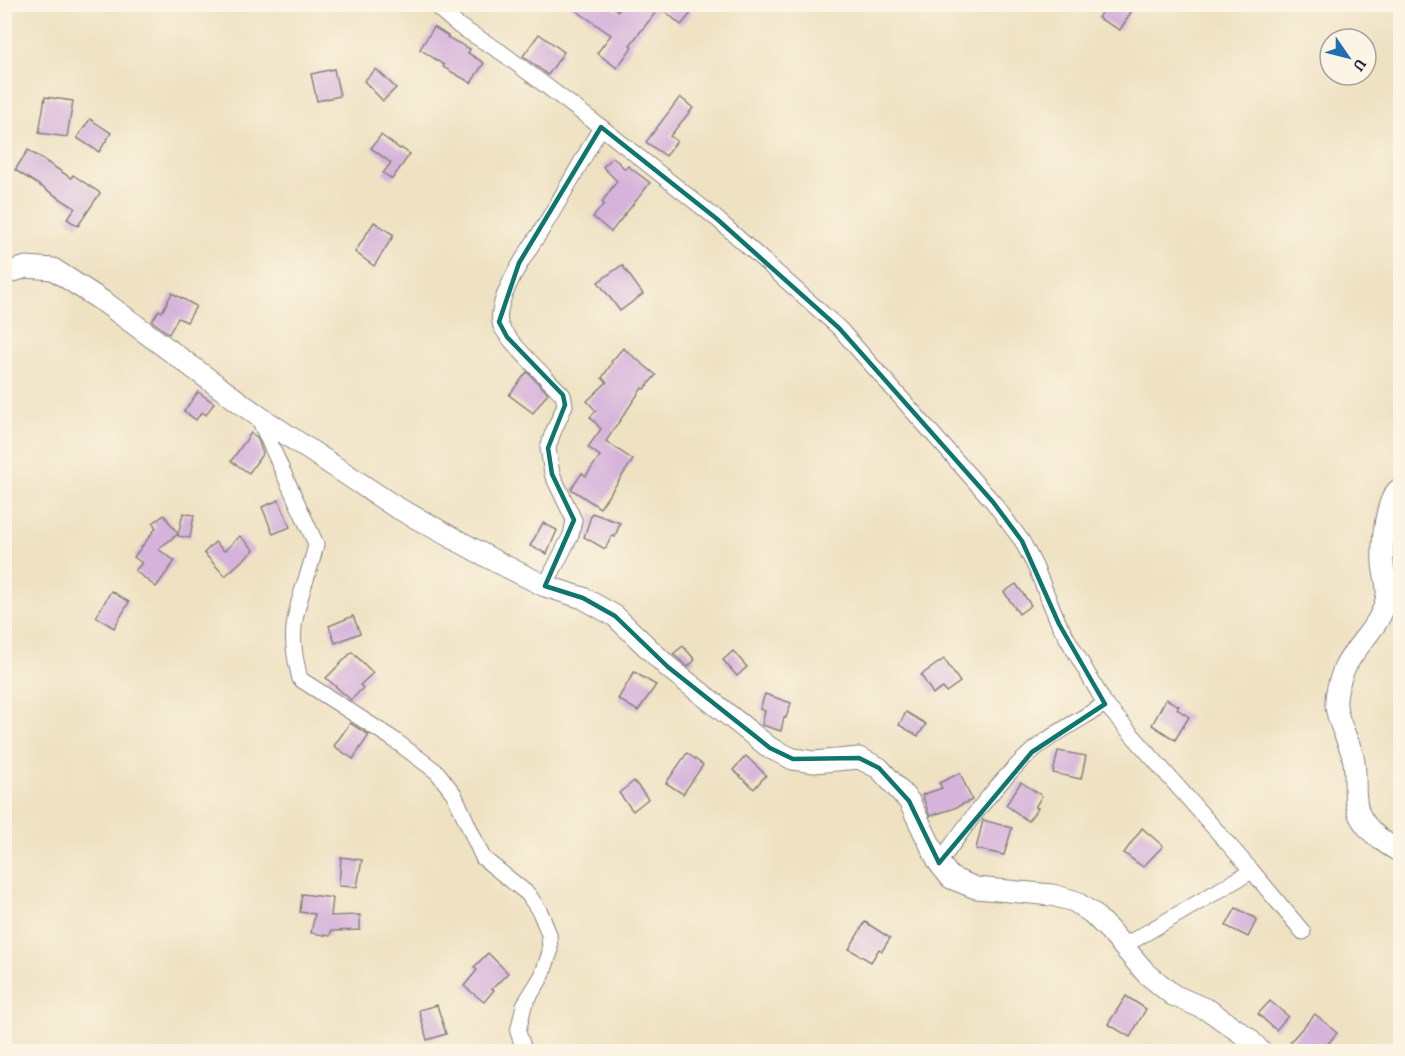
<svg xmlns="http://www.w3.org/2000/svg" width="1405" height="1056" viewBox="0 0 1405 1056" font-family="Alegreya,serif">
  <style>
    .building { fill: #d6b3db }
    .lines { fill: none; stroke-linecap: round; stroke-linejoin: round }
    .street-casing { stroke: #88827f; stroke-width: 17 }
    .secondary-casing { stroke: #88827f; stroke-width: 23 }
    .street { stroke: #fff; stroke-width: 15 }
    .secondary { stroke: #fff; stroke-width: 21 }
    .marked { fill: none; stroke: #0f766e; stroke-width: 4.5; stroke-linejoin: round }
  </style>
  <rect width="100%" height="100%" fill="#fcf5e5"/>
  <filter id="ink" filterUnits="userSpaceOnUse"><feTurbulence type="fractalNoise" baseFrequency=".0167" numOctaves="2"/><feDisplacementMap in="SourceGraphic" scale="12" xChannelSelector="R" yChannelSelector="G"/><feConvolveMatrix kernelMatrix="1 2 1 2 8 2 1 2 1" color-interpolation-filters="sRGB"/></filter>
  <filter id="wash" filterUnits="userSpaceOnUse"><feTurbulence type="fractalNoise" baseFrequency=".008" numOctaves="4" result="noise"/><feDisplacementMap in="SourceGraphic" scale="24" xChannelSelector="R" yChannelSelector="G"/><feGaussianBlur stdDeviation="1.35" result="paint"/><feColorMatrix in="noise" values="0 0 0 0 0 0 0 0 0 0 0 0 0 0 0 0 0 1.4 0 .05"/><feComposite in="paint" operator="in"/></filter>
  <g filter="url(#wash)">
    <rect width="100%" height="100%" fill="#efe2c3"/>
    <g id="blocks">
      <g class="building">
        <path d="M567,4H609L618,11L623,4H684L692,12L681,25L660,7L630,45L632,47L617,68L597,53L611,35Z"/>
        <path d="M1106,4H1136L1120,30L1098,18Z"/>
        <path d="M434,27L448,36L447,37L470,49L468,53L484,63L471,83L443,67L444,65L420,49Z"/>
        <path d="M539,34L564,52L548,75L523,56Z"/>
        <path d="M334,69L340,96L317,101L311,74Z"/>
        <path d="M376,69L396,88L383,101L364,81Z"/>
        <path d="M45,97L73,101L67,137L39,133Z"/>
        <path d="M680,97L693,108L670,136L677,141L666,156L646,142Z"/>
        <path d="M90,119L111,133L99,152L77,138Z"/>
        <path d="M381,135L400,149L401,148L410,154L392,179L383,173L391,163L371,148Z"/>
        <path d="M28,150L59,170L71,178L73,175L100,193L78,226L67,219L75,208L15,170Z"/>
        <path d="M613,157L625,169L628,166L650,183L611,232L593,217L604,204L602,202L617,181L603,167Z"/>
        <path d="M374,222L394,235L374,266L355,252Z"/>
        <path d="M622,265L643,294L620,311L598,282Z"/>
        <path d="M172,293L196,306L187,322L178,318L169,334L152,321L159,310L162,312Z"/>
        <path d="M623,348L656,375L644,389L642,388L606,441L633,460L600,508L571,489L582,473L586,476L600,456L588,447L601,429L590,417L596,411L587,401L607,382L602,378L612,363L611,362Z"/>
        <path d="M527,372L548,393L533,413L509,395Z"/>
        <path d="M198,392L214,403L206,415L202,412L196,420L184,411Z"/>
        <path d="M251,433L257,437L263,453L249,473L231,461Z"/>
        <path d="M279,500L290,527L273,534L262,507Z"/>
        <path d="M183,513L194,515L190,538L178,536Z"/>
        <path d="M592,513L620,523L615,537L612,536L605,549L584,537Z"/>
        <path d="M164,515L178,534L158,549L175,561L156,587L135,571L142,563L134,557L156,528L153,523Z"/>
        <path d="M543,523L557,530L547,554L530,546Z"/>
        <path d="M240,536L254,550L225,576L204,553L215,542L224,551Z"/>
        <path d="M1016,584L1031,605L1019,614L1004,592Z"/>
        <path d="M111,591L129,602L114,628L96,617Z"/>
        <path d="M353,616L360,633L335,643L329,626Z"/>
        <path d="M683,646L695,660L688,667L673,654Z"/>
        <path d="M733,651L747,667L737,676L723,660Z"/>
        <path d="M352,652L373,673L360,685L363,688L351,700L326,678Z"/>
        <path d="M944,659L960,682L946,692L943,688L933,694L921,675Z"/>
        <path d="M634,672L656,685L638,711L618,699Z"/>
        <path d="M765,694L791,703L786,718L784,717L781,731L762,725L765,711L760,709Z"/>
        <path d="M1166,699L1179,706L1177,709L1189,717L1175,740L1152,725Z"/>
        <path d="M906,712L926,724L918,736L899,725Z"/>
        <path d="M350,723L369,735L353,759L334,746Z"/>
        <path d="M1058,751L1086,756L1081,779L1053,773Z"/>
        <path d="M687,753L703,765L683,794L666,783Z"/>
        <path d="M746,756L766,775L754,789L733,770Z"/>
        <path d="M960,773L972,800L952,809L930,816L922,795L942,788L939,783Z"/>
        <path d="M634,781L648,799L633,811L619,793Z"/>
        <path d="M1021,782L1042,796L1035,807L1038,808L1028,821L1006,805Z"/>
        <path d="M983,820L1012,828L1004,855L976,849Z"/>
        <path d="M1142,828L1163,846L1143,867L1124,853Z"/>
        <path d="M341,857L362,860L357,887L339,886Z"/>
        <path d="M302,894L333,898L331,916L360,915V930L331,931L330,936L311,933L315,914L300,912Z"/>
        <path d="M1236,908L1257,919L1248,937L1226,926Z"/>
        <path d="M865,922L890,938L882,951L879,949L871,962L849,949Z"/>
        <path d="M488,953L508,973L492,989L494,990L484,1002L464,986L477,970L474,967Z"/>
        <path d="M1126,996L1146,1009L1130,1037L1108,1024Z"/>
        <path d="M1270,1001L1288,1016L1276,1030L1258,1014Z"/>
        <path d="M437,1005L446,1034L427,1040L419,1010Z"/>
        <path d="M1315,1014L1337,1033L1321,1052H1302L1290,1042Z"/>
      </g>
    </g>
  </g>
  <g filter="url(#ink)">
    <use href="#blocks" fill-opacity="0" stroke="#88827f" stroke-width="1.5"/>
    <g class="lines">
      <defs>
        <g id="street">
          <path d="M436,4L439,9L459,26L501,52L601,127L717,219L839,328L993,502L1022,541L1035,566L1059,624L1105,704"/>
          <path d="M257,415L316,544C311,571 296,601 294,627C292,645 296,662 300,679L393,739L437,772L454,794L483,858L528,894L540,912L549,934L550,952L542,976L524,1005L518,1032L525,1052"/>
          <path d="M545,586L571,535L574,520L552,474L548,448L552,435L565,405L563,395C551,382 502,336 500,323C495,298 528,251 541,231C562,197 581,162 601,127"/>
          <path d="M939,863C967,824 995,784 1031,752C1053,733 1080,720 1105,704L1252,871L1303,932"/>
          <path d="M1122,947L1252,871"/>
        </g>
        <g id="secondary">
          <path d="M4,274L26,267L53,269L107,304L257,415L394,506L497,562L545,586L583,598L615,616L668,667L770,748L793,759L814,762L859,758L879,768L909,801L939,863L951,878L976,888L1052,895L1074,901L1092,913L1109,930L1146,973L1173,995L1210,1011L1248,1038L1261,1052"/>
          <path d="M1400,489C1385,497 1382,546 1383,562C1383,572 1388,584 1387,594C1384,624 1356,643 1344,669C1340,679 1335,694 1336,705C1337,724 1351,742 1354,762C1357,779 1352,800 1360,816C1369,833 1385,843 1400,852"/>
        </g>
      </defs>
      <use href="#street" class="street-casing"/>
      <use href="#secondary" class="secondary-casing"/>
      <use href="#street" class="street"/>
      <use href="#secondary" class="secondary"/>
    </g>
  </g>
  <path class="marked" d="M601,127L717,219L839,328L993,502L1022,541L1059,624L1105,704L1032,752L939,863L909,801L879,768L859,758L793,759L770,748L668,667L615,616L583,598L545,586L574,520L552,474L548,448L565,405L563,395L507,337L499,322L519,263Z"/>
  <rect width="1405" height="1056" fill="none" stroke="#fcf5e5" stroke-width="24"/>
  <g transform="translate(1348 57) rotate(125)"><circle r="28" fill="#fcf5e5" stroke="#a5a1a1" stroke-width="1.5"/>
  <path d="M0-4.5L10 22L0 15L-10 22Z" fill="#1f6fb2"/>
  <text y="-9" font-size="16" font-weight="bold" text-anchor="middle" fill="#22223b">U</text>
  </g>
</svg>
